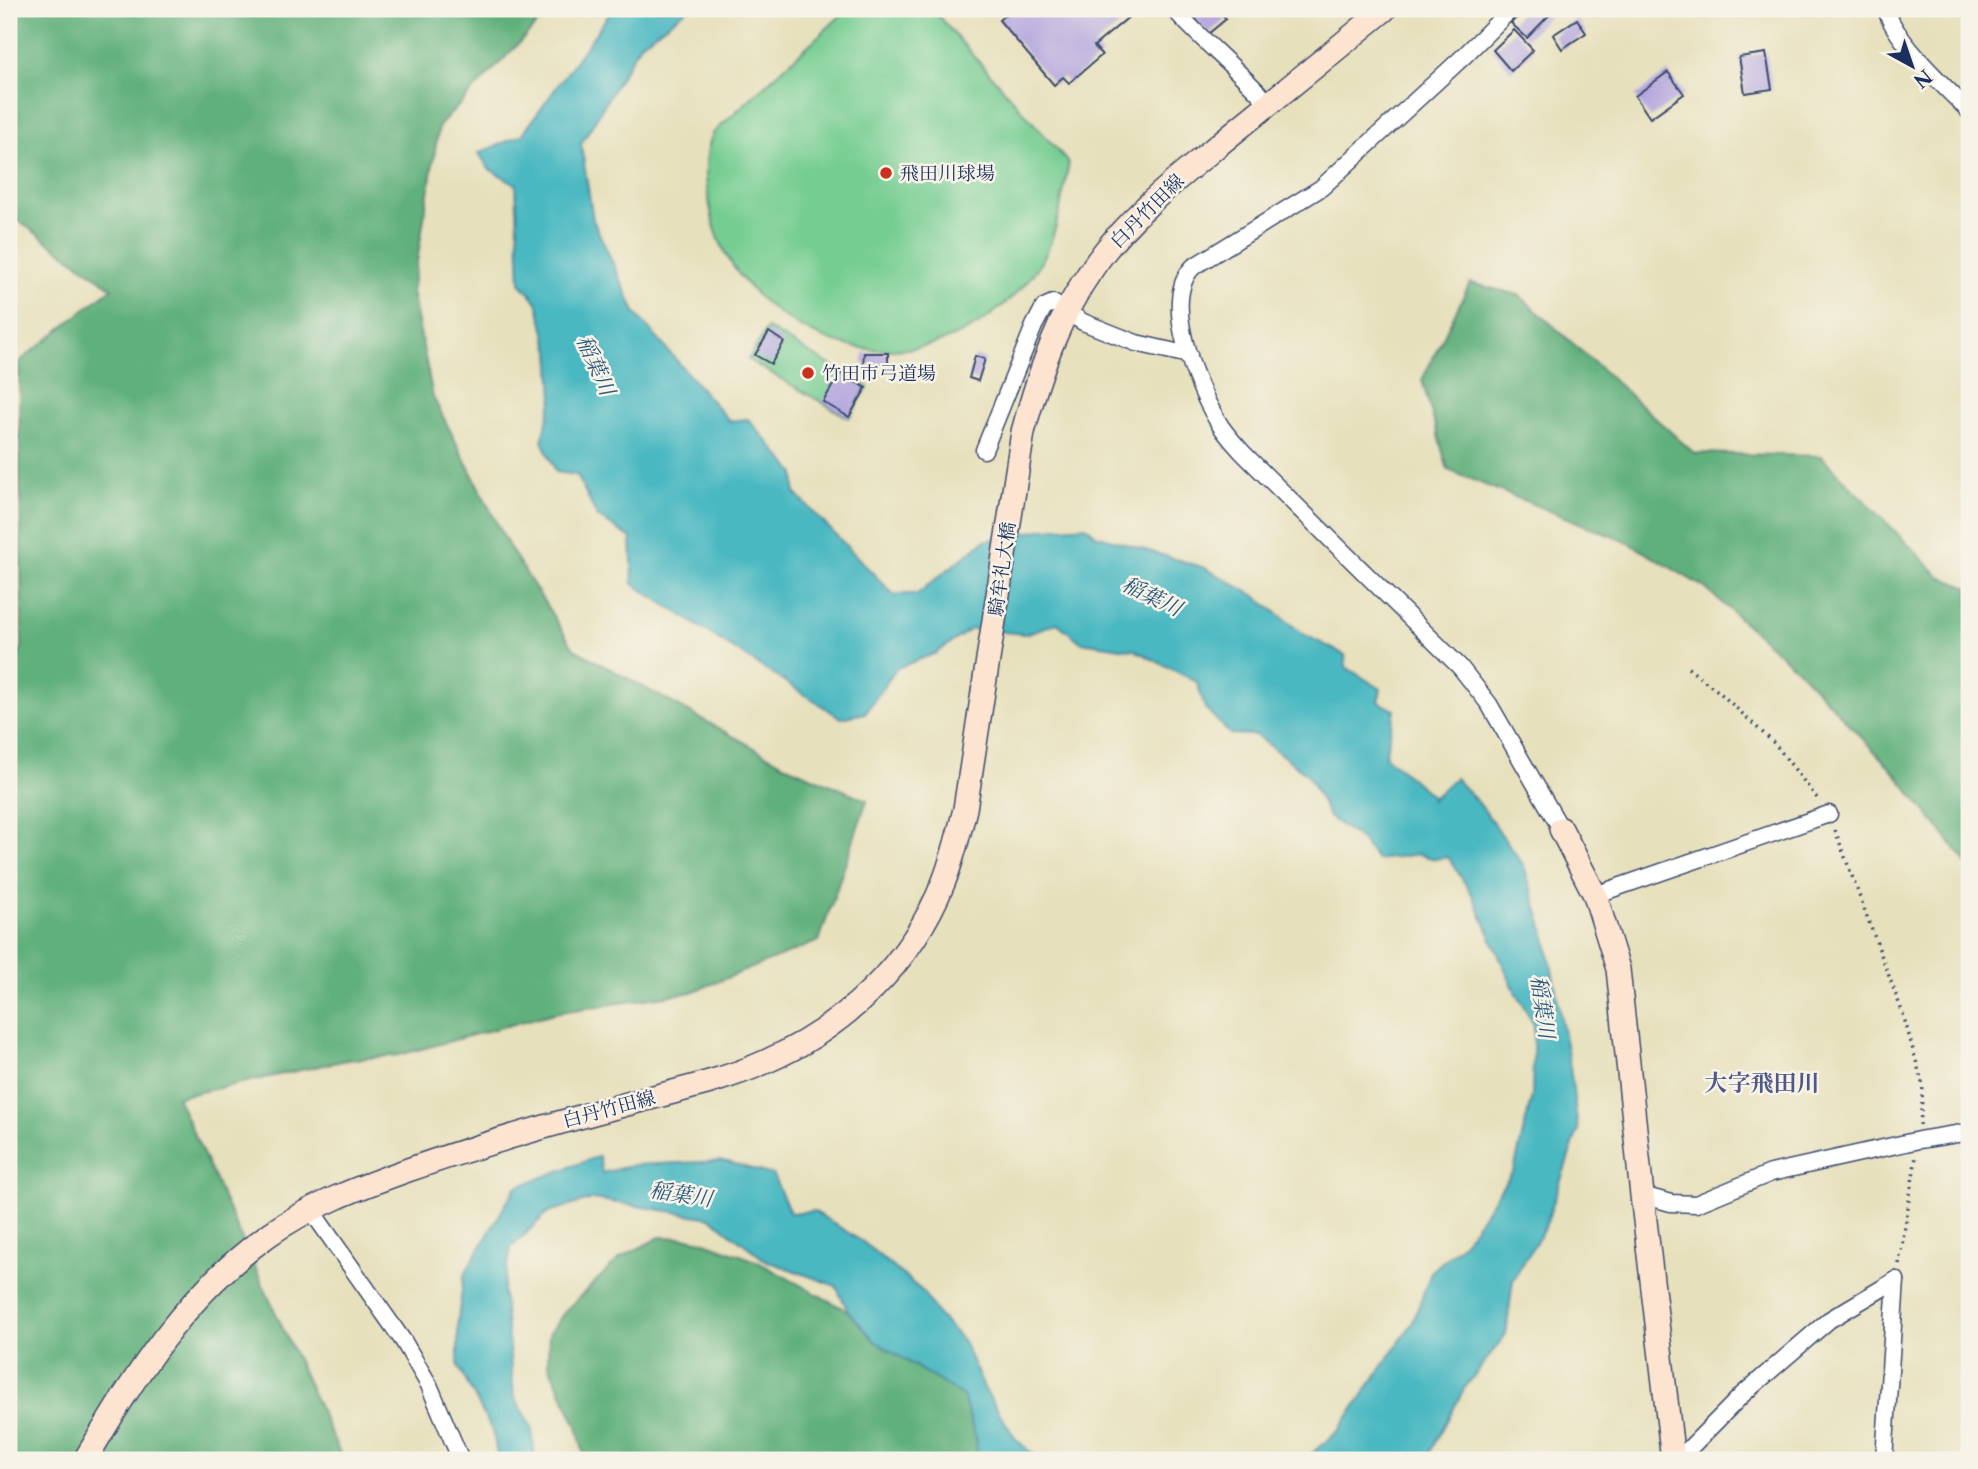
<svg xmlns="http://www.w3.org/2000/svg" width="1978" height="1469" viewBox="0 0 1978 1469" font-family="'Libre Caslon Text','Noto Serif JP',serif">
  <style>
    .green { fill: #76cd92; stroke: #487e78; stroke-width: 2 }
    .forest { fill: #60b07c; stroke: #3e706d; stroke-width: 2 }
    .water { fill: #49b8c1; stroke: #327490; stroke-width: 2 }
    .building { fill: #b1a4dd }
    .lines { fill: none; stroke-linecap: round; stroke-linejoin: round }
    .street-casing { stroke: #3a4a6c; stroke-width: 19 }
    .secondary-casing { stroke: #3a4a6c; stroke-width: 26 }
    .path { stroke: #3a4a6c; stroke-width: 3.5; stroke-dasharray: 2 5; stroke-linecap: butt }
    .street { stroke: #fff; stroke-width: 16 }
    .secondary { stroke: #fde4d1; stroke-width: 23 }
    .poi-dot { fill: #c8321e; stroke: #f7f3e8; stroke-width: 2.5 }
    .labels { text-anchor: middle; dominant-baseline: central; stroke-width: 5; stroke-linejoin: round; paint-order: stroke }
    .poi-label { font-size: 19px; fill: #1b2f5e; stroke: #f7f3e8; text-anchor: start }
    .street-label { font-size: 19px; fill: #1b2f5e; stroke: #f7f3e8 }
    .water-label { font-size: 21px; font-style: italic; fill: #29587c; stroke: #f7f3e8 }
    .quarter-label { font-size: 23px; font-weight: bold; fill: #50588a; stroke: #f7f3e8 }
  </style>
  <rect width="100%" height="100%" fill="#f7f3e8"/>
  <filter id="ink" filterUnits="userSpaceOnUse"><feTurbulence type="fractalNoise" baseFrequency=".0143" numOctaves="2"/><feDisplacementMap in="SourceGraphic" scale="14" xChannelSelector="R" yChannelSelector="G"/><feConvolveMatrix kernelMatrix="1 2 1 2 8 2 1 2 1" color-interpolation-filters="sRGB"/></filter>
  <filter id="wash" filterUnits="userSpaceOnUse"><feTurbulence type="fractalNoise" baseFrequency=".00686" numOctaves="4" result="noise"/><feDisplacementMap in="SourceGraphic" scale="28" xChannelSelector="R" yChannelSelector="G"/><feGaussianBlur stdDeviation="1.57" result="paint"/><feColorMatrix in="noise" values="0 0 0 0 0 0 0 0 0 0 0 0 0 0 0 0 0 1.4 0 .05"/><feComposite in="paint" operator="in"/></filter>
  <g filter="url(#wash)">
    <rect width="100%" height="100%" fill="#e7e0bc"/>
    <g class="green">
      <path d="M848,9H932L1069,163C1063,192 1059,224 1047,251C1037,272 1018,293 1000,308C934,363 849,363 780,314C743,288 717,251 710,206C705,181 703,157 713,133Z"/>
      <path d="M767,328L868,387L849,418L748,360Z"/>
    </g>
    <g class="forest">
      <path d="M9,9H548L546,15L439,126L412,292L433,397L508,545L574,649L789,767L867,800L819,941L692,992L554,1013L399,1055L347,1060L177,1097L343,1460H9V673L22,647L19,362L112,288L15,218L9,209Z"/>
      <path d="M1470,283L1519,295L1694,453L1821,456L1940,577L1969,588V866L1895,773L1799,671L1705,588L1629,543L1448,470L1422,380Z"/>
      <path d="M660,1237L688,1238L703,1241L756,1261L848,1311L875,1341L963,1396L975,1436L978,1460H585L577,1426L548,1363L549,1334L566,1310L620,1258Z"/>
    </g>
    <g class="water">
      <path d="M613,9H688L640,44L581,144L593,220L636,314L729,421L748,419L795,473V493L893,594H917L984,541L1045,529L1086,526L1096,535L1205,568L1257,597L1303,634L1345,655L1346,667L1381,689L1378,702L1395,710L1385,756L1432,796L1431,800L1455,778L1482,807L1524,866L1546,937L1570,1067L1578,1130L1545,1227L1513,1280L1506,1334L1464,1389L1426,1460H1304L1339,1430L1413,1322L1431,1272L1464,1242L1514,1170L1532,1096L1534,1025L1512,985L1473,896L1448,857L1435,859L1418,854L1377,860L1360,839L1329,817L1308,775L1256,735L1230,734L1205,708L1197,682L1135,650L1081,642L1057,623L1025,634L971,629L936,653L897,668L865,713L841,718L633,584L631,538L597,516L577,475L556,472L542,441L553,398L550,351L537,302L520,283L516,184L489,169L479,153L522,135Z"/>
      <path d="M599,1156L602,1173L633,1165L724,1161L773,1175L790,1213L814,1211L863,1242L922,1291L939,1316L963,1341L984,1388L1015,1438L1039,1460H978L975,1436L963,1396L875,1341L848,1311L836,1286L765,1260L711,1218L593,1199L548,1212L511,1248L503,1290L514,1396L532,1428L535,1460H498L493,1432L458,1366V1319L464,1275L516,1187Z"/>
    </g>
    <g id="blocks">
      <g class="building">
        <path d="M1001,9H1126L1131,15L1094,46L1102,55L1069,83L1063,77L1054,85L999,20L1006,14Z"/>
        <path d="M1188,9H1218L1226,19L1208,34Z"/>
        <path d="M1525,9H1555L1527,38L1511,23Z"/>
        <path d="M1577,19L1586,33L1562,49L1553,35Z"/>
        <path d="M1514,30L1533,50L1511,71L1493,50Z"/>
        <path d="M1766,53L1772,89L1745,93L1739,57Z"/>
        <path d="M1668,72L1684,94L1650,118L1635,96Z"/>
        <path d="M769,332L784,342L771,364L755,355Z"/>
        <path d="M864,353H888V364H863Z"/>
        <path d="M975,356L985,359L978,381L969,378Z"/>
        <path d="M840,373L866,388L849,417L823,402Z"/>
      </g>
    </g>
  </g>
  <g filter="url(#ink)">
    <use href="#blocks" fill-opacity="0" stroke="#3a4a6c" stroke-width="2"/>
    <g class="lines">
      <defs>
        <g id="street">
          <path d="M1174,9C1204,43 1239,70 1269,104"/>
          <path d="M1511,9L1464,56L1321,188L1193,267C1160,301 1197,386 1217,420C1224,433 1235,444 1244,454L1460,667L1489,704L1561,829"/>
          <path d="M1886,9C1894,40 1945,87 1969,111"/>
          <path d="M984,450L1034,326L1044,307L1053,303L1083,322L1136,343L1189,355"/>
          <path d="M1595,895L1829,814"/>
          <path d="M1642,1195L1671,1203L1696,1204L1771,1173L1919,1140L1969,1132"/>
          <path d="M311,1210L404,1342L429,1385L461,1460"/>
          <path d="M1678,1460L1742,1395L1829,1320L1896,1280"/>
          <path d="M1884,1460L1896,1280"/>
        </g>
        <g id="secondary">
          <path d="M1561,829L1595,895L1618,969L1642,1195L1673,1460"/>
          <path d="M85,1460C137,1373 183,1297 267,1236C309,1206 360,1187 408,1170C481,1144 556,1123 631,1103C675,1091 723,1081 765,1062C845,1027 911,964 944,881C953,858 959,833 965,809L1023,432C1039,373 1058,317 1094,266C1129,215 1181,176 1228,137C1280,95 1333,52 1385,9"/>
        </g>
      </defs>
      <use href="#street" class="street-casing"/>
      <use href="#secondary" class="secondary-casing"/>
      <g class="path">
        <path d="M1688,668L1719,692L1775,744L1820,802"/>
        <path d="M1835,830L1903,1014L1923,1086L1920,1126"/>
        <path d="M1899,1264L1916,1157"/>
      </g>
      <use href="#street" class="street"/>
      <use href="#secondary" class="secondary"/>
    </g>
  </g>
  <g class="poi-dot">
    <circle cx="886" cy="173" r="7"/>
    <circle cx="808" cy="373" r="7"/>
  </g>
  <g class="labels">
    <g class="poi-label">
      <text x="900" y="173">飛田川球場</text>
      <text x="822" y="373">竹田市弓道場</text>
    </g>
    <g class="street-label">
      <text transform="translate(1147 211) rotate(-45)">白丹竹田線</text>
      <text transform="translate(1002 569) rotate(-82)">騎牟礼大橋</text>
      <text transform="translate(609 1109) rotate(-15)">白丹竹田線</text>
    </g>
    <g class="water-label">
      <text transform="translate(596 365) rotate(66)">稲葉川</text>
      <text transform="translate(1152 596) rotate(26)">稲葉川</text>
      <text transform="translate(1543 1007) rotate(82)">稲葉川</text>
      <text transform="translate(681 1194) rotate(9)">稲葉川</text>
    </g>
    <g class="quarter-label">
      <text x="1762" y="1083">大字飛田川</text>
    </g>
  </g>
  <rect width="1978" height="1469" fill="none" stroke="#f7f3e8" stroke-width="35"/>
  <g transform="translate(1912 66) rotate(140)" stroke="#f7f3e8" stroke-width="5" paint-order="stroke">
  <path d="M0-5L12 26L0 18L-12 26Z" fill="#1b2f5e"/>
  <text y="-10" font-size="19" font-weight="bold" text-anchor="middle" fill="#1b2f5e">N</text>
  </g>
</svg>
